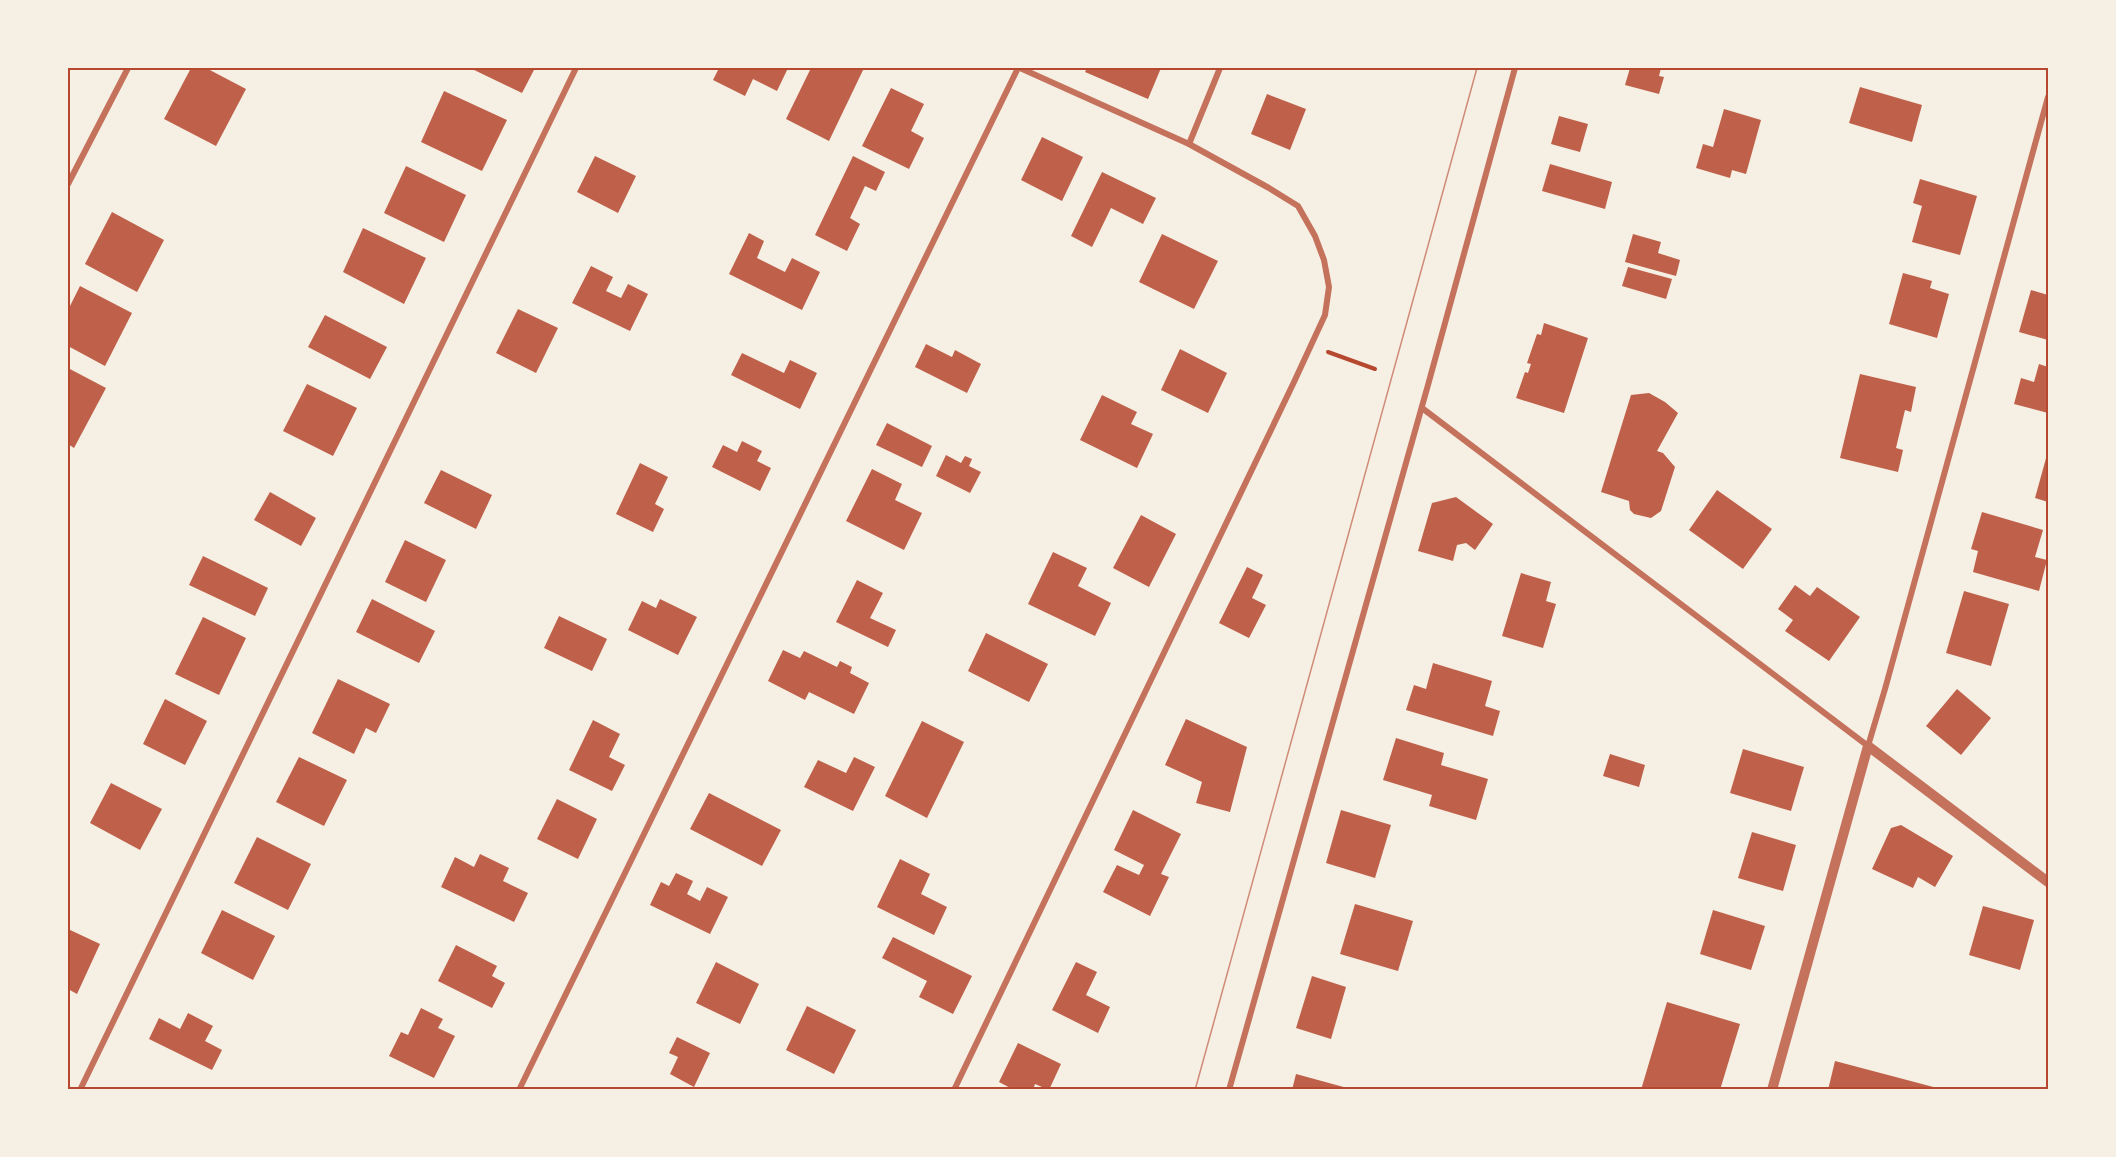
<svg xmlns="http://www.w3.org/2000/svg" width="2116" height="1157" viewBox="0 0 2116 1157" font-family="Spectral,serif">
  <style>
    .building { fill: #bf614a }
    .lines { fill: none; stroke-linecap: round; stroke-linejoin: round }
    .path { stroke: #b5482f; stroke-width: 4 }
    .minor { stroke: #c5725c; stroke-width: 6 }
    .tertiary { stroke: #c5725c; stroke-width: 10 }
    .tram { stroke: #cf8b77; stroke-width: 1.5 }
    .neatline { fill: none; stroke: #b5482f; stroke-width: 2 }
  </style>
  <rect width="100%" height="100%" fill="#f6efe4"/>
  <g class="building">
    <path d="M191,68H206L246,89L216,146L164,119Z"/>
    <path d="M470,68H535L522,93Z"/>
    <path d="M719,68H788L777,91L753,79L745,96L713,80Z"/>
    <path d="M811,68H864L829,141L786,119Z"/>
    <path d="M1087,68H1161L1148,99L1085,72Z"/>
    <path d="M1630,68H1661L1659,76L1664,77L1659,94L1625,85Z"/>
    <path d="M1860,87L1922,105L1912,142L1849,123Z"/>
    <path d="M891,88L924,104L911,131L924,138L909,169L862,146Z"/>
    <path d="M444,91L507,120L482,171L421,142Z"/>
    <path d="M1267,94L1306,109L1290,150L1251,134Z"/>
    <path d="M1724,109L1761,120L1746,174L1732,170L1730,178L1696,168L1703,144L1713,147Z"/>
    <path d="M1559,116L1588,124L1580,152L1551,144Z"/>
    <path d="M1042,137L1083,157L1062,201L1021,180Z"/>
    <path d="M595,156L636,176L618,213L577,192Z"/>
    <path d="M853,156L885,172L876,191L865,186L850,218L860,224L847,251L815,235Z"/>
    <path d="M1550,164L1612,182L1605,209L1542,191Z"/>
    <path d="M406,166L466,195L444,242L384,213Z"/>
    <path d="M1102,172L1156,198L1143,224L1111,208L1092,247L1071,236Z"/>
    <path d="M1920,179L1977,196L1960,255L1912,242L1922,206L1913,203Z"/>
    <path d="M112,212L164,240L137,292L85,264Z"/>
    <path d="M363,228L426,258L404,304L343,272Z"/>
    <path d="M749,233L764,241L757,258L785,272L792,258L820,272L802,310L729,274Z"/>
    <path d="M1162,234L1218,261L1194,309L1139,282Z"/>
    <path d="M1633,234L1661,242L1658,253L1680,260L1676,276L1625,262Z"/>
    <path d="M591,266L613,277L606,291L621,298L628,284L648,294L630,331L572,303Z"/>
    <path d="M1628,267L1672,279L1666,299L1622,286Z"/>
    <path d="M1903,273L1932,281L1930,288L1949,294L1937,338L1889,324Z"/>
    <path d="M80,286L132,313L105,366L68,346V310Z"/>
    <path d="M2031,290L2048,295V340L2019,332Z"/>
    <path d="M518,309L558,328L536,373L496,353Z"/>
    <path d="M325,315L387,347L370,379L308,347Z"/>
    <path d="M1544,323L1588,338L1564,413L1516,398L1525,372L1528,373L1531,364L1527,363L1537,334L1541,335Z"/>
    <path d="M926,344L952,357L955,350L981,364L967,393L915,367Z"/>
    <path d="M1180,349L1227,373L1208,413L1161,390Z"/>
    <path d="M742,353L784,373L790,360L817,373L800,409L731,375Z"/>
    <path d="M2039,364L2048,367V413L2014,404L2021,378L2034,382Z"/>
    <path d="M68,368L106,388L74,448L68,444Z"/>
    <path d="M1860,374L1916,387L1911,412L1905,410L1896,448L1903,450L1898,472L1840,458Z"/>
    <path d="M307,384L357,408L333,456L283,431Z"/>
    <path d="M1649,393L1665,402L1678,413L1657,451L1663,453L1675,467L1661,511L1651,518L1634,514L1630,510L1629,501L1601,492L1631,395Z"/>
    <path d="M1102,395L1137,412L1131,424L1153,434L1137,468L1080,440Z"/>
    <path d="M887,423L932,446L922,467L876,445Z"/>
    <path d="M742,441L762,451L757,461L771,468L760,491L712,467L723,445L737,452Z"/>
    <path d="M2048,451V502L2035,498Z"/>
    <path d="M946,455L961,463L965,456L972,459L969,466L981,472L970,493L936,476Z"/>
    <path d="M640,463L668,477L655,504L664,509L653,532L616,514Z"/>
    <path d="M872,469L902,484L895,500L922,513L904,550L846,521Z"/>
    <path d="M441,470L492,495L476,529L424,503Z"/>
    <path d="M1717,490L1772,529L1743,569L1689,530Z"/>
    <path d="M270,492L316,518L301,546L254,520Z"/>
    <path d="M1456,497L1493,524L1475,550L1466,543L1457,545L1453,561L1418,551L1432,503Z"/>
    <path d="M1982,512L2043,530L2035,557L2047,560L2039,591L1973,572L1978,551L1971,549Z"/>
    <path d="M1141,515L1176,534L1149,587L1113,568Z"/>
    <path d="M405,540L446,560L426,602L385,582Z"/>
    <path d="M1053,552L1087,568L1078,586L1111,603L1095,636L1028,604Z"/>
    <path d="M203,556L268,588L255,616L189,585Z"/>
    <path d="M1247,567L1263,575L1252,598L1266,605L1249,638L1219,623Z"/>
    <path d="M1521,573L1551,582L1546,601L1556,604L1543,648L1502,636Z"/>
    <path d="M857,580L883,593L870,618L896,630L888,647L836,622Z"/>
    <path d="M1795,585L1810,596L1817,587L1860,617L1829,661L1785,631L1793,620L1778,609Z"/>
    <path d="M1964,591L2009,604L1991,666L1946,653Z"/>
    <path d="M372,599L435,631L419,663L356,632Z"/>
    <path d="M660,599L697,617L678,655L628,630L642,601L656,608Z"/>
    <path d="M559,616L607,639L592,671L544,648Z"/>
    <path d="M203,617L246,638L219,695L175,674Z"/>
    <path d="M986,633L1048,664L1029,702L968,671Z"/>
    <path d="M783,650L800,658L804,651L837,667L840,661L852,667L850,673L869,683L854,714L809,692L805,700L768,681Z"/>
    <path d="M1433,663L1492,681L1485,706L1500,711L1493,736L1406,710L1414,685L1426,689Z"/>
    <path d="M338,679L390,704L376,733L366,728L354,754L312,733Z"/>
    <path d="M1957,689L1991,718L1961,755L1926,726Z"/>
    <path d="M165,699L207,721L185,765L143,744Z"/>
    <path d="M1186,719L1247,747L1230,812L1196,803L1202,782L1165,765Z"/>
    <path d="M593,720L620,734L609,757L625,765L612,791L569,770Z"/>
    <path d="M922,721L964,742L927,818L885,796Z"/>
    <path d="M1396,738L1444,753L1441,765L1488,779L1476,820L1429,806L1432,795L1383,780Z"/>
    <path d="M1743,749L1804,767L1791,811L1730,793Z"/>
    <path d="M1610,754L1645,765L1639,787L1603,776Z"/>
    <path d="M299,757L347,780L324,826L276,802Z"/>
    <path d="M854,757L875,767L853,811L804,787L818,760L846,773Z"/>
    <path d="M111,783L162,809L140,850L90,823Z"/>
    <path d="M709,793L781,830L762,866L690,829Z"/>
    <path d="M557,799L597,819L578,859L537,839Z"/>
    <path d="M1133,810L1181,834L1161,874L1169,877L1150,916L1103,892L1117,865L1139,875L1144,865L1114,850Z"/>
    <path d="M1341,810L1391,825L1375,878L1326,863Z"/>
    <path d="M1901,825L1953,856L1935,887L1918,877L1913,888L1872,869L1891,828Z"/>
    <path d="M1752,832L1796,845L1783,891L1738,878Z"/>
    <path d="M257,837L311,864L288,910L234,883Z"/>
    <path d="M480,854L509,868L503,881L528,893L514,922L441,887L455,857L474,867Z"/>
    <path d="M900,859L930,874L921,894L947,907L934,935L877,907Z"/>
    <path d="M676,873L693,881L687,894L700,901L707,887L728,897L710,934L650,905L661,882L669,886Z"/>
    <path d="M1355,904L1413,921L1398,971L1340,954Z"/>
    <path d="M1983,906L2034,920L2020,970L1969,955Z"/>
    <path d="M222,910L275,936L253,980L201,953Z"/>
    <path d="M1713,910L1765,926L1751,970L1700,954Z"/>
    <path d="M68,929L100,944L77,994L68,989Z"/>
    <path d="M893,937L972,976L953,1014L919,997L927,981L882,958Z"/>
    <path d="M456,945L497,966L492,976L505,983L492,1008L438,981Z"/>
    <path d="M716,962L759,984L740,1024L696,1003Z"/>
    <path d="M1076,962L1097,972L1086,995L1110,1007L1098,1033L1052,1010Z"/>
    <path d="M1312,976L1346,987L1331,1039L1296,1028Z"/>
    <path d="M1667,1002L1740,1024L1720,1090H1641Z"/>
    <path d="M807,1006L856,1030L834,1074L786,1050Z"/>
    <path d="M421,1008L443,1019L438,1028L455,1036L434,1078L389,1056L401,1032L408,1035Z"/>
    <path d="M188,1013L213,1026L205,1041L222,1050L212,1070L149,1039L159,1018L180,1029Z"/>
    <path d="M677,1037L710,1053L694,1087L670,1074L678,1057L669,1053Z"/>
    <path d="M1018,1043L1061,1064L1049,1090L1035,1084L1033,1090H1014L999,1082Z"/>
    <path d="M1835,1061L1941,1089V1090H1828Z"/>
    <path d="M1296,1074L1351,1089V1090H1292Z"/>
  </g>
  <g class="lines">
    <path class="path" d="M1328,352L1375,369"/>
    <g class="minor">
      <path d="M1189,144L1220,68"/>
      <path d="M68,184L128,68"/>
      <path d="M1422,408L1868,746L1885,689L2048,97"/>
      <path d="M80,1090L576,68"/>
      <path d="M519,1090L1018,68"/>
      <path d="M954,1090L1294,382L1325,315L1329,287L1324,260L1315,236L1298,206L1269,188L1189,144L1020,68"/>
      <path d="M1229,1090L1428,385L1515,68"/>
    </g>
    <path class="tertiary" d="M1772,1090L1868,746L2048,882"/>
    <path class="tram" d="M1195,1090C1292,750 1382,408 1477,68"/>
  </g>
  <rect width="2116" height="1157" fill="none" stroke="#f6efe4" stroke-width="138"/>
  <rect x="69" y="69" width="1978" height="1019" class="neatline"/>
</svg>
